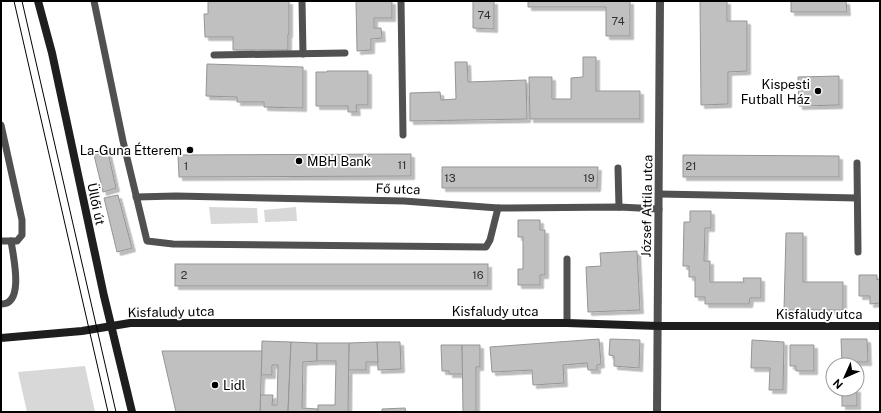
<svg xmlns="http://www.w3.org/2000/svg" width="881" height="413" viewBox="0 0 881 413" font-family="'Public Sans',sans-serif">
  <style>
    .green { fill: #d8d8d8 }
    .building { fill: #c0c0c0; stroke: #959595; filter: url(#shadow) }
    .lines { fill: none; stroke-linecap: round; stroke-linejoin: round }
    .lane { stroke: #515151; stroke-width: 7 }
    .street { stroke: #515151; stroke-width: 8 }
    .secondary { stroke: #1e1e1e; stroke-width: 8 }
    .tram { stroke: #000; stroke-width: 1 }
    .poi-dot { fill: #000; stroke: #fff; stroke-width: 1.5 }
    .labels { text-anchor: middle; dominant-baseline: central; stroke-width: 3.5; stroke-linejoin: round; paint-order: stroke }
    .number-label { font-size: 11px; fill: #303030 }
    .poi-label { font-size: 13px; fill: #000; stroke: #fff; text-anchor: end }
    .street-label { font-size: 13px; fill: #000; stroke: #fff }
  </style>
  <defs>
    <filter id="shadow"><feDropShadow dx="3.5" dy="3.5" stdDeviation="0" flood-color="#0004"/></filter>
  </defs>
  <rect width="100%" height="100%" fill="#fff"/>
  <g class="green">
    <path d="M209,207L257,208L258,223L211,224Z"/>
    <path d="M296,207L297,221L265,222L264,210Z"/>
    <path d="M85,366L95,412H27L18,372Z"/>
  </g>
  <g class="building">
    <path d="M208,1H289V34H288V50H233V37H205L204,14H208Z"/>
    <path d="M356,1H392V18H374V28H381L382,38L371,39V50L357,51Z"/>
    <path d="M473,1H494V29L473,28Z"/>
    <path d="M528,1H630V36H606V7H528Z"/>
    <path d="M700,1H727V21H747V71L728,72V104L701,105Z"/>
    <path d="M791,1H846L847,12H791Z"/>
    <path d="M583,57H596V91H640V119H530L529,77H552V99H571V78L583,77Z"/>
    <path d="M455,62H467L468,82L526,80L527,119L410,121V93L440,92L441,100L456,99Z"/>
    <path d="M207,64L303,67V108L264,107V102H237V97L206,96Z"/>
    <path d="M327,71H368V105H356L357,112H348V106H316V72H327Z"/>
    <path d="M839,76V105L799,106L798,77Z"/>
    <path d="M107,148L116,188L103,192L93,151Z"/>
    <path d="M411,154V176L179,177L178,155Z"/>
    <path d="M683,155L839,156V177H683Z"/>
    <path d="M442,167H598L597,188H442Z"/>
    <path d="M118,195L132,248L117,252L104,198Z"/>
    <path d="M690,211H711V228H705L704,261H710V282H744L743,278H761V298H750L749,304H705V297H695V277H689V266H683L684,222H690Z"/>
    <path d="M518,220H540V230H545V275H540V285H518V269H523V237H518Z"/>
    <path d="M786,233H803V282H843V310H784Z"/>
    <path d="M637,251L640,310L588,312L586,267L601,266L600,253Z"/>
    <rect x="175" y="264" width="313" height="22"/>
    <path d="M859,275H877V280L880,279V303L870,304V296H859Z"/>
    <path d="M599,339L601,364L597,365V370H588L587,363L563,365L564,383L533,385L532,370L492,372L490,347Z"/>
    <path d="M610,339L640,340L639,368L614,366V356L609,355Z"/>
    <path d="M841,339H867L868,362H856V365H842Z"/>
    <path d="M752,340L784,342L783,390H769L770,368H751Z"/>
    <path d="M262,341L291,342L288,412H260V395H273L272,405H277L278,365H272V375H261Z"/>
    <path d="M291,342L317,343V361L303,362L302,408L318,409V412H288Z"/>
    <path d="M377,342H400L401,369L378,370Z"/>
    <path d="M377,342L378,362H366V370H348L349,343Z"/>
    <path d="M317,343H349L348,412H318V405H335L336,361H317Z"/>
    <path d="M441,345H462L463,374H449V371H442Z"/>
    <path d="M462,345H480V367H476V412H463Z"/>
    <path d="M790,345H814V371H796V366H790Z"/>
    <path d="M162,351H262L260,412H176Z"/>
    <rect x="842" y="389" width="15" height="17"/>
    <path d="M405,408L406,412H382V409Z"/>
  </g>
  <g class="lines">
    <g class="lane">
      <path d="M94,1L123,141L147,241L173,244L486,247L490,240L498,208"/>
      <path d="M302,1L303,54"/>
      <path d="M401,1L403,135"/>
      <path d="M214,55L345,53"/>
      <path d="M1,125L22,220V235L17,241H1"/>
      <path d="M857,163L858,252"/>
      <path d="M618,168L619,207"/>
      <path d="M659,194L857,198"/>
      <path d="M136,197L176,196L404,201L498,208L619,207L659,209"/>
      <path d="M567,259V323"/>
      <path d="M1,304C25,305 13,255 11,241"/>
    </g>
    <path class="street" d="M657,412L660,1"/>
    <g class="secondary">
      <path d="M38,1L52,53L104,296L132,412"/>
      <path d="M1,338L82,331L130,323H567L658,326H880"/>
    </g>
    <g class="tram">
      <path d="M14,1L108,412"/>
      <path d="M22,1L116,412"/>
    </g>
  </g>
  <g class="poi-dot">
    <circle cx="818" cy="91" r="4"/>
    <circle cx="190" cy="150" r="4"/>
    <circle cx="299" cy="161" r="4"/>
    <circle cx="215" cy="385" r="4"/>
  </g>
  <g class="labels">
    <g class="number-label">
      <text x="484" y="15">74</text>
      <text x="618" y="21">74</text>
      <text x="402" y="165">11</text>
      <text x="186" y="166">1</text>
      <text x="691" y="166">21</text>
      <text x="450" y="178">13</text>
      <text x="589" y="178">19</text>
      <text x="184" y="275">2</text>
      <text x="478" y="275">16</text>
    </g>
    <g class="poi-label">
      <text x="810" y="84">Kispesti<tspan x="810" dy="15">Futball Ház</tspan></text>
      <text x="182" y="150">La-Guna Étterem</text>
      <text x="307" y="161" text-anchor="start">MBH Bank</text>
      <text x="223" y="385" text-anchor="start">Lidl</text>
    </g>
    <g class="street-label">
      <text transform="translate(398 189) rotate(2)">Fő utca</text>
      <text transform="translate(96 204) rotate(78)">Üllői út</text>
      <text transform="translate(647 206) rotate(-89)">József Attila utca</text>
      <text x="495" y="311">Kisfaludy utca</text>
      <text transform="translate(171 312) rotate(-1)">Kisfaludy utca</text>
      <text x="819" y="314">Kisfaludy utca</text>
    </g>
  </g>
  <rect width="881" height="413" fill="none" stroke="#000000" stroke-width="4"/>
  <g transform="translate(845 377) rotate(225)"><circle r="19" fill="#ffffff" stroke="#999999"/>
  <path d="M0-3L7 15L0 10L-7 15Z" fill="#000000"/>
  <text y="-6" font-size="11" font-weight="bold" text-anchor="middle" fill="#000000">N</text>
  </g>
</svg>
